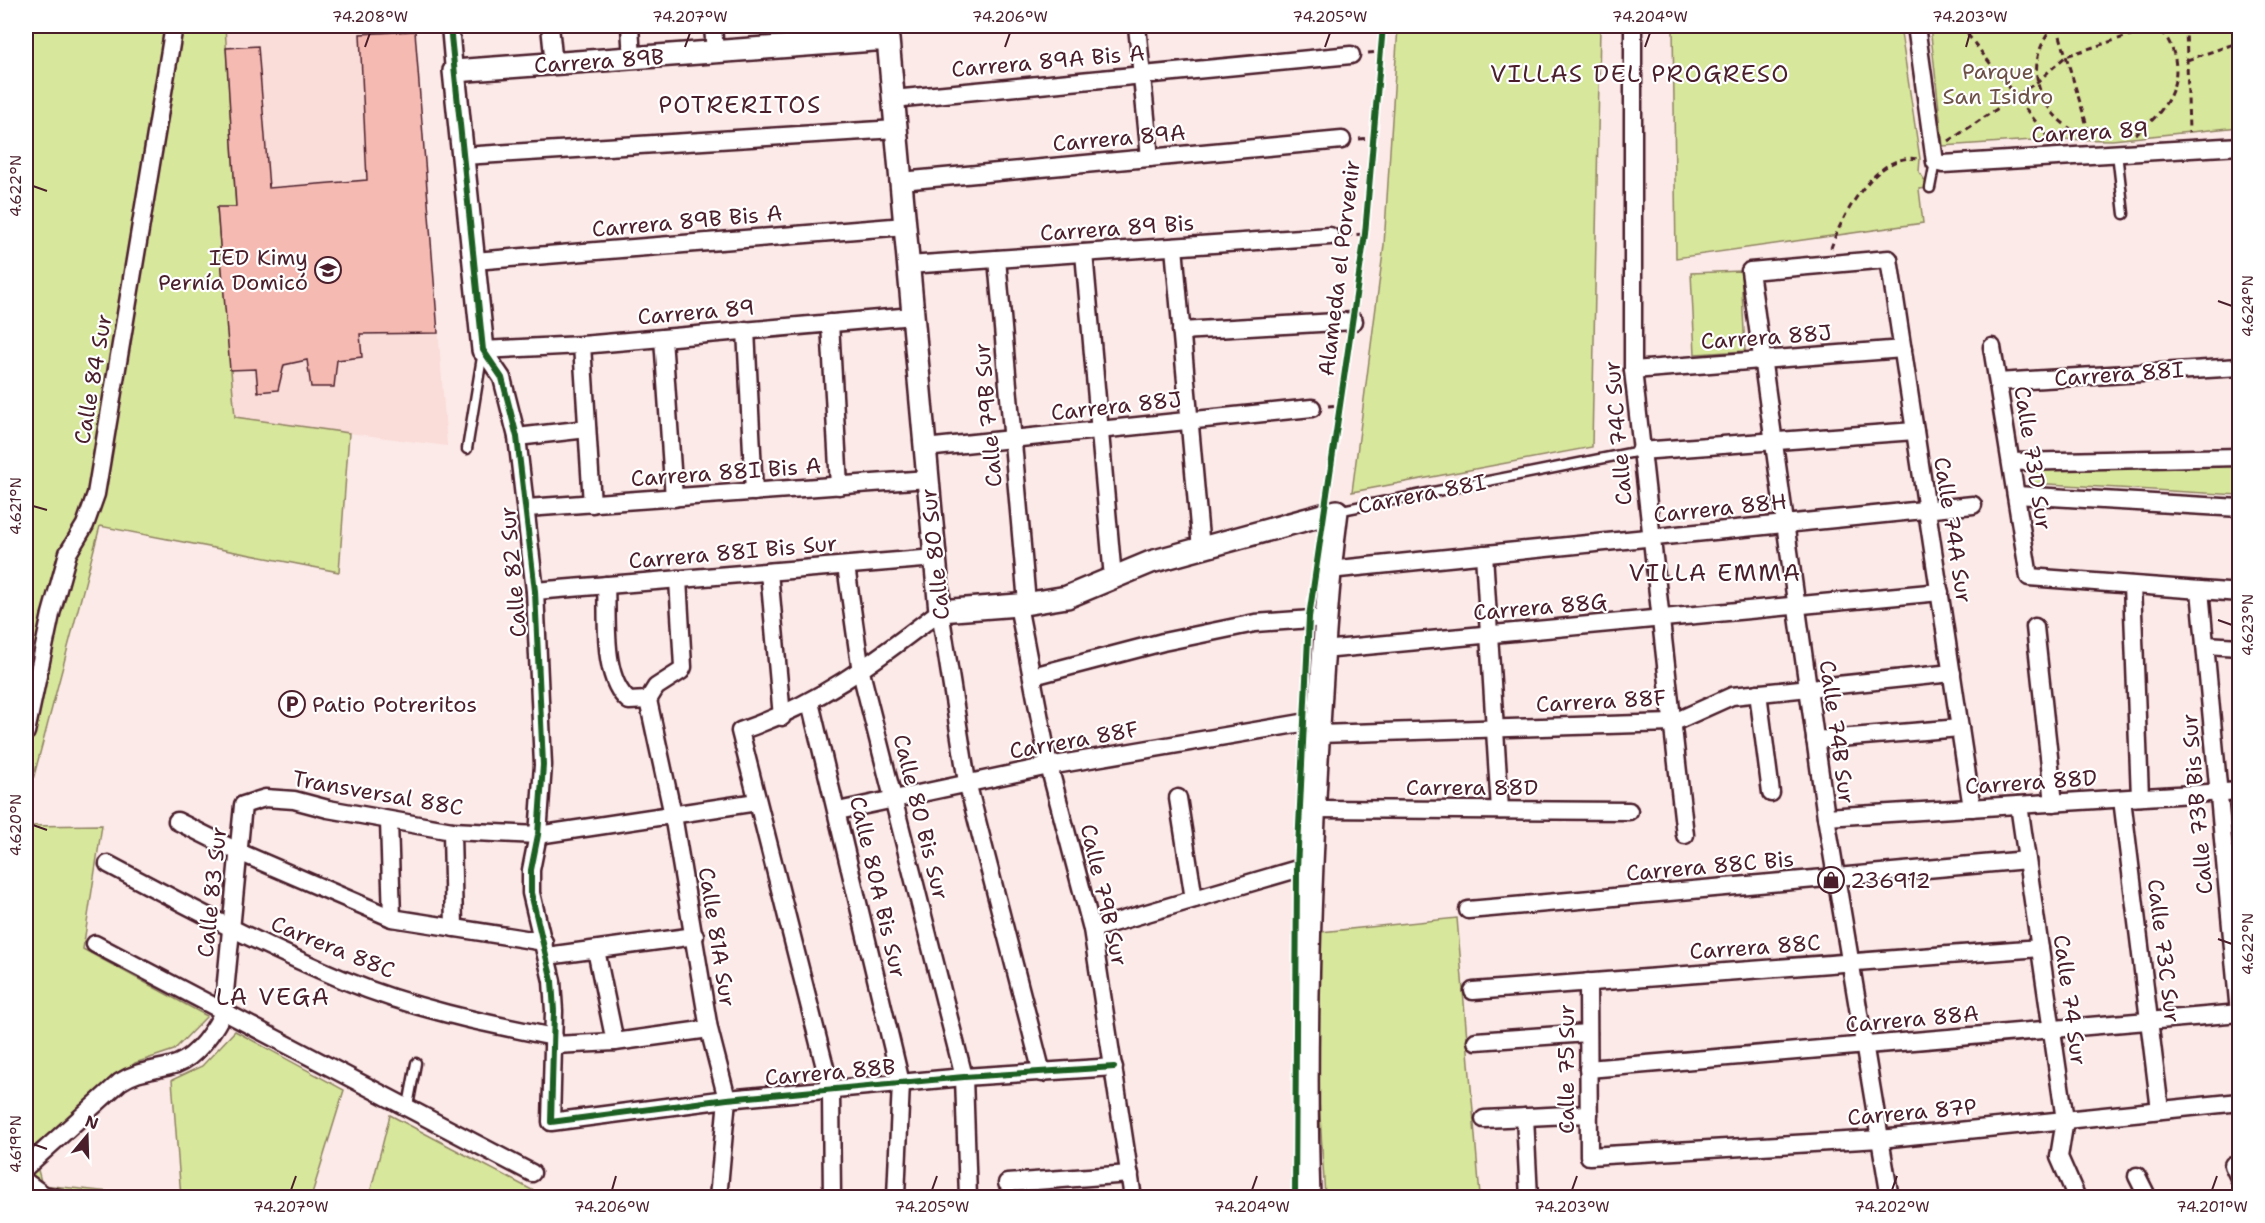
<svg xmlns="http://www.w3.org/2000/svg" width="2265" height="1223" viewBox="0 0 2265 1223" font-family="'Shantell Sans',sans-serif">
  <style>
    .built { fill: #fadcd8 }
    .green { fill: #d7e79b; stroke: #908363; stroke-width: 1.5 }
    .building { fill: #f5bab2; stroke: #4a1f2b; stroke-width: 1.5 }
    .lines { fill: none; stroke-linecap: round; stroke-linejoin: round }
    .service-casing { stroke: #4a1f2b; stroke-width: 13 }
    .minor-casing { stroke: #4a1f2b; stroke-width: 21 }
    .tertiary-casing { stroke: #4a1f2b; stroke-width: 26 }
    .path { stroke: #4a1f2b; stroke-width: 3; stroke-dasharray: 6 4.5; stroke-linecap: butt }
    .service { stroke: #fff; stroke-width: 8 }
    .minor { stroke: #fff; stroke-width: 16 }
    .tertiary { stroke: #fff; stroke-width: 21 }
    .cycleway-casing { stroke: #fff; stroke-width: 10 }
    .cycleway { stroke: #1b5e20; stroke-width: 6 }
    .ticks { fill: none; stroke: #4a1f2b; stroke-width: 2 }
    .labels { text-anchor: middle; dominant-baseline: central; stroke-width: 4.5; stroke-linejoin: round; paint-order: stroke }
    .street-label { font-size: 22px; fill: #4a1f2b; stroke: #fff }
    .park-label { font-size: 22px; fill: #6d5147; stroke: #fff }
    .poi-label { font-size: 22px; fill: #4a1f2b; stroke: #fff; text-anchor: start }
    .neighbourhood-label { font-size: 24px; letter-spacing: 1.5px; fill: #4a1f2b; stroke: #fff }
    .neatline { fill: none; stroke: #4a1f2b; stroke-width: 2 }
    .ticks-label { font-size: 15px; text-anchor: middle; fill: #4a1f2b }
  </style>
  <rect width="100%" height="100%" fill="#fceae8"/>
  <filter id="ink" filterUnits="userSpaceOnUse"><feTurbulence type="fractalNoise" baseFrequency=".0167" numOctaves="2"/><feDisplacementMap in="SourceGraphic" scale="12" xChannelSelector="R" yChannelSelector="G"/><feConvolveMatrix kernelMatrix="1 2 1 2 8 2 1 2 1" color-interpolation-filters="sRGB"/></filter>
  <g filter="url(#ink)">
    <path class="built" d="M225,26H415L447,446L235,418L217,207L235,206Z"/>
    <g class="green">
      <path d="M26,26H225L236,207L217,208L235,417L349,433L339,572L100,526L26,806Z"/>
      <path d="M1398,26H1600L1592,447L1352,492L1384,245Z"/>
      <path d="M1673,26H1900L1920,159L1919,172L1930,188L1919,189L1923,223L1676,258Z"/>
      <path d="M1930,26H2239V127L2112,140L2049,139L1943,146Z"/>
      <path d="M1741,271L1745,351L1695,354L1691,273Z"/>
      <path d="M2239,463V495L2031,483L2030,466Z"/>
      <path d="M102,825L83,949L207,1016L174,1050L135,1063L32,1148L42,1185L160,1197H26V826Z"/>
      <path d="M1457,918L1480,1196L1325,1197L1317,1068L1321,932Z"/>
      <path d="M235,1031L344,1090L311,1197H181L172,1080L202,1066Z"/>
      <path d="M390,1115L545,1197H369Z"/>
    </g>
    <path class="building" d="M415,31L438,333L360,334L362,357L337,360L334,387H311L307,360L284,365L278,390L258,392L256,369L230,370L217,207H236L226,48L258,46L269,188L367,180L360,34Z"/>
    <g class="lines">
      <defs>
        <g id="service">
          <path d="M2117,153L2124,214"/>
          <path d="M1930,188L1935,162"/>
          <path d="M467,449L483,351"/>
          <path d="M1337,511L1640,451"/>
          <path d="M408,1106L416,1063"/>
        </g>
        <g id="minor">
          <path d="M450,26L454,71"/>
          <path d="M550,26L554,65"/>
          <path d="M630,26L632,59"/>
          <path d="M713,26L715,53"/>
          <path d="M802,26L803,46"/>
          <path d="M1137,26L1150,158"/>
          <path d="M1633,26V370L1685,835"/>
          <path d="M1916,26L1935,162L1943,164L2240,146"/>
          <path d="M893,99L1351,55"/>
          <path d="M463,156L896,129"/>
          <path d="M901,181L1342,140"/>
          <path d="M1174,247L1201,549"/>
          <path d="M1084,253L1113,578"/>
          <path d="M997,259L1027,603"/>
          <path d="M474,261L905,226"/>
          <path d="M908,265L1330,236"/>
          <path d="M830,323L839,486"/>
          <path d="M746,330L754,492"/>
          <path d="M1181,331L1354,321"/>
          <path d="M663,338L674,498"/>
          <path d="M582,345L592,504"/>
          <path d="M1992,347L2029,577L2240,593"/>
          <path d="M483,350L502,378L517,437L535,591L543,765L538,835L531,870V893L552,981L554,1011L551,1122L727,1099L964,1077L1114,1067"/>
          <path d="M483,350L582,345L913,316"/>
          <path d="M1633,370L1903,349"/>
          <path d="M1998,382L2240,367"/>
          <path d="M517,437L587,429"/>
          <path d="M925,448L1312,408"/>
          <path d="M1640,451L1915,431"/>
          <path d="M2011,462L2240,457"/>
          <path d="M2016,495L2240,508"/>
          <path d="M527,508L928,479"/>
          <path d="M1484,554L1500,810"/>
          <path d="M846,566L861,672L964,1077L968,1198"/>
          <path d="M1329,570L1973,505"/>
          <path d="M769,572L782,717"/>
          <path d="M678,579L683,667L681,671L656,687L648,700L673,815L709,1029L727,1099L718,1198"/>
          <path d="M606,585C608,619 601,678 629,701L648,700"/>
          <path d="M2132,585L2140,797"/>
          <path d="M2200,590L2239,1013"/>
          <path d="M535,591L935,558"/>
          <path d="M1018,605L1049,766L1092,929L1133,1198"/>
          <path d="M2035,627L2054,803"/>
          <path d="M2205,645L2240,647"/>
          <path d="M1323,650L1940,592"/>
          <path d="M1033,676L1163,642L1255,623L1326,618"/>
          <path d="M1758,693L1771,793"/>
          <path d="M810,702L901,1083L896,1196"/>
          <path d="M26,732L51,614L68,553L85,525L96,494L174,26"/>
          <path d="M1319,734L1672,723L1732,696L1952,673"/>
          <path d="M1815,740L1960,728"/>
          <path d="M1178,798L1194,899"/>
          <path d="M2122,799L2160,1110"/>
          <path d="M2019,805L2065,1120L2059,1157L2077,1198"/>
          <path d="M1314,809L1629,811"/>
          <path d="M838,811L1049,766L1319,720"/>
          <path d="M1826,817L2240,791"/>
          <path d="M177,821L239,852L392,918L544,942"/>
          <path d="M389,821L392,918"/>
          <path d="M452,831L454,928"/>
          <path d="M108,864C185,905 263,946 344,980C411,1008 483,1023 554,1037"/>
          <path d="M1468,910L2027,860"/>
          <path d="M1092,929L1311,865"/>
          <path d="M95,944L532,1173"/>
          <path d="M596,950L615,1042"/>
          <path d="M547,956L695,936"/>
          <path d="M1588,982L1589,1156L1880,1139L2240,1102"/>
          <path d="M1473,991L2040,948"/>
          <path d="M1476,1041L1588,1033"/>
          <path d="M554,1045L615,1042L709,1029"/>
          <path d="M1588,1069L2240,1013"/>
          <path d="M1525,1117L1529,1198"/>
          <path d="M1484,1119L1589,1114"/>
          <path d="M2233,1165L2240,1180"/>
          <path d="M26,1167L120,1082C137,1071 151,1071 170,1066C194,1061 212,1034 223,1013L243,805L265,798L294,800L328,809L452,831L538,835L757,802"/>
          <path d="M2137,1176L2148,1198"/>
          <path d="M26,1182L44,1195L59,1198"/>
          <path d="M1007,1183L1130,1174"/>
          <path d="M832,1198L831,1091L740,731C820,704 875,661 940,611L967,782L1042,1073"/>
          <path d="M1890,1198L1826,817L1750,271L1889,259L1972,808"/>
        </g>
        <path id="tertiary" d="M483,350L454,71L888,39L940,611L1018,605L1067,597L1151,562L1337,511C1326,594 1322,677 1317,760C1309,906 1304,1052 1309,1198"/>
      </defs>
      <use href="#service" class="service-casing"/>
      <use href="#minor" class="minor-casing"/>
      <use href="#tertiary" class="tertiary-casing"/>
      <g class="path">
        <path d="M1961,26L2050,140"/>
        <path d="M2054,26C2019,66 2040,119 2087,137"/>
        <path d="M2057,26L2091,139"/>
        <path d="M2186,26L2189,132"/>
        <path d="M1368,53L1381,52"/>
        <path d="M2187,60L2240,42"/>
        <path d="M2135,134C2174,108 2192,65 2158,26"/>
        <path d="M1359,139L1373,138"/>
        <path d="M1949,141L2037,82L2066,56L2158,26"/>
        <path d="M1346,235L1365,234"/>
        <path d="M1831,248C1842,215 1877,151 1918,159"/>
        <path d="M1328,406L1340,405"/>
      </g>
      <use href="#service" class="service"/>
      <use href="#minor" class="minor"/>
      <use href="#tertiary" class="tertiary"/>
      <defs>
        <g id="cycleway">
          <path d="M450,26L483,350L502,378L517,437L535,591L543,765L538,835L531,870V893L552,981L554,1011L551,1122L727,1099L964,1077L1114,1067"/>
          <path d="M1295,1198L1297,869L1309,617L1365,234L1383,26"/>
        </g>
      </defs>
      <use href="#cycleway" class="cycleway-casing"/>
      <use href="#cycleway" class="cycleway"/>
    </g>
  </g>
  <path class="ticks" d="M365,47L370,33M685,47L690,33M1005,47L1010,33M1325,47L1330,33M1645,47L1650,33M1966,47L1970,33M33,186L47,191M2218,301L2232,306M33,506L47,510M2218,620L2232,625M33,825L47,830M2218,939L2232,944M33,1144L47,1149M291,1190L296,1176M612,1190L616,1176M932,1190L937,1176M1252,1190L1257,1176M1572,1190L1577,1176M1892,1190L1897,1176M2212,1190L2217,1176"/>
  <defs>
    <symbol id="school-ring" viewBox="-11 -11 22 22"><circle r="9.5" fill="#fff" stroke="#4a1f2b" stroke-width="1.5"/><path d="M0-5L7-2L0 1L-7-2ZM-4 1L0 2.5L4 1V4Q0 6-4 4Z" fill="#4a1f2b"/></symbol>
    <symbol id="parking-ring" viewBox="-11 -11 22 22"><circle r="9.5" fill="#fff" stroke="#4a1f2b" stroke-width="1.5"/><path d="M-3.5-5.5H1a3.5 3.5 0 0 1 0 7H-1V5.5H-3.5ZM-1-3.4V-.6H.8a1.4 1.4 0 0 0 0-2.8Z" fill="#4a1f2b"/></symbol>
    <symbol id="shop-ring" viewBox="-11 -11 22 22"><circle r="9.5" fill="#fff" stroke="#4a1f2b" stroke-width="1.5"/><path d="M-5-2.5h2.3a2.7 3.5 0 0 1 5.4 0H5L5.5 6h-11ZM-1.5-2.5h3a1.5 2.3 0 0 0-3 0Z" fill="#4a1f2b"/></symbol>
  </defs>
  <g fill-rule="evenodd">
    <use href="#school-ring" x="313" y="255" width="30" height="30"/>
    <use href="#parking-ring" x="277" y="689" width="30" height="30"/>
    <use href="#shop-ring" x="1816" y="865" width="30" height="30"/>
  </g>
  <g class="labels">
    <g class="street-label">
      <text transform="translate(599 61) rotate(-4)">Carrera 89B</text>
      <text transform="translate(1048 61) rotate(-5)">Carrera 89A Bis A</text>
      <text transform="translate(2090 132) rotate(-3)">Carrera 89</text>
      <text transform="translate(1119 138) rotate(-5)">Carrera 89A</text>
      <text transform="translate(687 221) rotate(-5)">Carrera 89B Bis A</text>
      <text transform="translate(1117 228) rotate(-4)">Carrera 89 Bis</text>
      <text transform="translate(1339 268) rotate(-83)">Alameda el Porvenir</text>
      <text transform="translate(696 312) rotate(-5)">Carrera 89</text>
      <text transform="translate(1766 337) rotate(-4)">Carrera 88J</text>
      <text transform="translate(2119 374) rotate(-4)">Carrera 88I</text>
      <text transform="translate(93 379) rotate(-80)">Calle 84 Sur</text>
      <text transform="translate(1116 406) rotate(-6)">Carrera 88J</text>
      <text transform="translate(988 415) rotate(-95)">Calle 79B Sur</text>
      <text transform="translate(1618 433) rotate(-95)">Calle 74C Sur</text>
      <text transform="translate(2033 458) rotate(81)">Calle 73D Sur</text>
      <text transform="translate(726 472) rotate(-4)">Carrera 88I Bis A</text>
      <text transform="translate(1422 494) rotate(-11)">Carrera 88I</text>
      <text transform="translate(1720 508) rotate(-6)">Carrera 88H</text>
      <text transform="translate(1953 530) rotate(81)">Calle 74A Sur</text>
      <text transform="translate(733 552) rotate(-5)">Carrera 88I Bis Sur</text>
      <text transform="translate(935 554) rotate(-96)">Calle 80 Sur</text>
      <text transform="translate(513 572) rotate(-95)">Calle 82 Sur</text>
      <text transform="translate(1540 607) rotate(-5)">Carrera 88G</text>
      <text transform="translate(1601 701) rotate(-3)">Carrera 88F</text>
      <text transform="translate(1837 732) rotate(82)">Calle 74B Sur</text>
      <text transform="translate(1074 740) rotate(-10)">Carrera 88F</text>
      <text transform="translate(2031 782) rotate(-4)">Carrera 88D</text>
      <text x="1472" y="787">Carrera 88D</text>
      <text transform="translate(378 793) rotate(10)">Transversal 88C</text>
      <text transform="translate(2197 804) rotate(-95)">Calle 73B Bis Sur</text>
      <text transform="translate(921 817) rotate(76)">Calle 80 Bis Sur</text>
      <text transform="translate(1710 866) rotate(-5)">Carrera 88C Bis</text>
      <text transform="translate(878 887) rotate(77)">Calle 80A Bis Sur</text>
      <text transform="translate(212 892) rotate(-84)">Calle 83 Sur</text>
      <text transform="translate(1104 895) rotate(77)">Calle 79B Sur</text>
      <text transform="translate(717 937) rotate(81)">Calle 81A Sur</text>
      <text transform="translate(333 947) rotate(22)">Carrera 88C</text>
      <text transform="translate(1755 947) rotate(-4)">Carrera 88C</text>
      <text transform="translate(2164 951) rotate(83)">Calle 73C Sur</text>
      <text transform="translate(2070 1000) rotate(82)">Calle 74 Sur</text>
      <text transform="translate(1912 1019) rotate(-5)">Carrera 88A</text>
      <text transform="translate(1566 1069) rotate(-90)">Calle 75 Sur</text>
      <text transform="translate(830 1072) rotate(-5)">Carrera 88B</text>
      <text transform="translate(1912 1112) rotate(-5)">Carrera 87P</text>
    </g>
    <g class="park-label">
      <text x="1998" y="71">Parque<tspan x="1998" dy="25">San Isidro</tspan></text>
    </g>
    <g class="poi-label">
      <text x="308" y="257" text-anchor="end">IED Kimy<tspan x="308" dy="25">Pernía Domicó</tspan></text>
      <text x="312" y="704">Patio Potreritos</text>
      <text x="1850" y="880">236912</text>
    </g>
    <g class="neighbourhood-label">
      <text x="1640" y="74">VILLAS DEL PROGRESO</text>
      <text x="740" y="105">POTRERITOS</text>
      <text x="1715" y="573">VILLA EMMA</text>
      <text x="273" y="997">LA VEGA</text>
    </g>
  </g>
  <rect width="2265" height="1223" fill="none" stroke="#fff" stroke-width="66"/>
  <g transform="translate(87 1136) rotate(19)" stroke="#ffffff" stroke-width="4.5" paint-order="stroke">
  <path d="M0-4.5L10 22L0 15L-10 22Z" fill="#4a1f2b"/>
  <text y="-9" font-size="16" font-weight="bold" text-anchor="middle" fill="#4a1f2b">N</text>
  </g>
  <rect x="33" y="33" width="2199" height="1157" class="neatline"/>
  <g class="ticks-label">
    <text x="370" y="22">74.208°W</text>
    <text x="690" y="22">74.207°W</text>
    <text x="1010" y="22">74.206°W</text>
    <text x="1330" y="22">74.205°W</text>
    <text x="1650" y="22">74.204°W</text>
    <text x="1970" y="22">74.203°W</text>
    <text transform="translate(16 186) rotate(-90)" y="5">4.622°N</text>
    <text transform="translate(2248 306) rotate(-90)" y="5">4.624°N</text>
    <text transform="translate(16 506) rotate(-90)" y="5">4.621°N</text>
    <text transform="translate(2248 625) rotate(-90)" y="5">4.623°N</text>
    <text transform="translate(16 825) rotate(-90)" y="5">4.620°N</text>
    <text transform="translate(2248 944) rotate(-90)" y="5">4.622°N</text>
    <text transform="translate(16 1144) rotate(-90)" y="5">4.619°N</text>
    <text x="291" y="1212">74.207°W</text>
    <text x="612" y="1212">74.206°W</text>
    <text x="932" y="1212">74.205°W</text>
    <text x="1252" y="1212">74.204°W</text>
    <text x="1572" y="1212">74.203°W</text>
    <text x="1892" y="1212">74.202°W</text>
    <text x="2212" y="1212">74.201°W</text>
  </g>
</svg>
